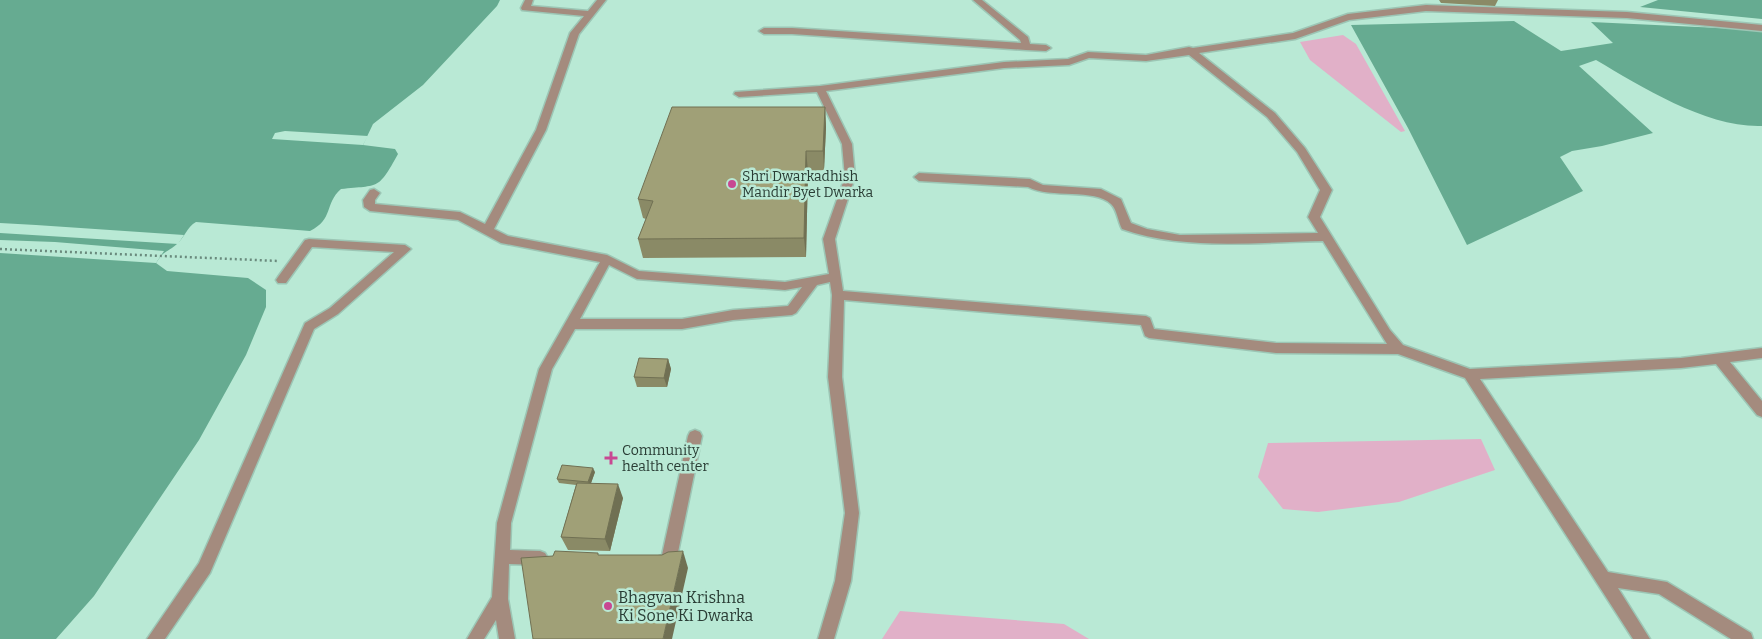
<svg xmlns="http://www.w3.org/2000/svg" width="1762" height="639" viewBox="0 0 1762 639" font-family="Bitter,serif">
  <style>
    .green { fill: #e1b0c8 }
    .water { fill: #66ab91 }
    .pier { fill: #b9e9d5 }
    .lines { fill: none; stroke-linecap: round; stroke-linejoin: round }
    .minor-casing { stroke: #9cc6b5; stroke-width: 3 }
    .path { stroke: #6a8a7d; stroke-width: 2.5; stroke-dasharray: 2 3; stroke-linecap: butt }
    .minor { fill: #a48b7e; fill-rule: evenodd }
    .wall { fill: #8a8a66 }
    .shaded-wall { fill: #707053 }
    .building { fill: #a0a077; stroke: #707053 }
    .poi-dot { fill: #c84892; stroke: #b9e9d5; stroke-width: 2 }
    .labels { text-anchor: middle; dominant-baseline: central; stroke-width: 5; stroke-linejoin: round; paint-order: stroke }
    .poi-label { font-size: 14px; fill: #293c34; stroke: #b9e9d5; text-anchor: start }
    .near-poi-label { font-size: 16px; fill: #293c34; stroke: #b9e9d5; text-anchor: start }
  </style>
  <rect width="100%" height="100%" fill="#b9e9d5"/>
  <g class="green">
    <path d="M1343,35L1356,44L1405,131L1401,132L1310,60L1300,42Z"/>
    <path d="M1481,439L1495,470L1399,502L1318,512L1283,509L1258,477L1268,443Z"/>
    <path d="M900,611L1064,624L1089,639H882Z"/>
  </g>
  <g class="water">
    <path d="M0,0H500L497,6L423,85L373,124L363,145L395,149L398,154C378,190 380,185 341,189C324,204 334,219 310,231L196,222C187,227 185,237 177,244C167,253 165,249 156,263L167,271L248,278L266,290V307L246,355L199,440L94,596L56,639H0Z"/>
    <path d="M1658,0H1762V19L1640,7Z"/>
    <path d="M1514,21L1561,51L1613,43L1591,22L1762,30V126C1707,128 1642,87 1596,60L1579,66L1653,133L1602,146L1572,151L1560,157L1583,191L1467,245L1408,128L1351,25Z"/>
  </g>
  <g class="pier">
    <path d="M285,131L368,136L363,145L272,139L275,133Z"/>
    <path d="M0,223L36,225L184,235L178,244L0,233Z"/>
    <path d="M0,240L55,242L164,251L156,263L0,253Z"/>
  </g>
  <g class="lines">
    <defs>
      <g id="minor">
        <path d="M525,0H533L531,6L588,11L597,0H606L579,34L546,130L494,229L508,236L607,255L639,271L785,282L829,274L823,239L845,177L842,144L817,92L739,97L734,94L735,92L820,86L1004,62L1068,59L1088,52L1146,55L1189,47L1193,48L1293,33L1348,14L1426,5L1627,12L1762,25V31L1627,18L1426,11L1349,20L1295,39L1199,53L1275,113L1305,148L1332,190L1320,217L1390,330L1403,345L1470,369L1681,358L1762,348V358L1730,362L1762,401V417L1757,415L1716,364L1681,368L1480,379L1608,572L1667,582L1751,633L1753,639H1731L1659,594L1618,588L1650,639H1633L1465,378L1398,354L1276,353L1149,338L1145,336L1141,325L844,300L842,377L859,513L851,581L834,639H818L835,581L845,513L828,377L832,295L830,282L817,285L796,313L792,315L733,320L682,329H575L552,369L511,523L510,550L540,551L545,553L548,558L545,563L540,565L509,564L508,599L515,639H499L496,620L484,639H467L492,597L497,523L539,369L600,262L501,243L458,220L370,211L364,207L363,200L370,190L374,189L380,193L375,200V204L460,212L485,224L536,130L570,33L584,16L522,10L521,8ZM1189,55L1267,117L1297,152L1320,190L1308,217L1318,233L1180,235L1147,229L1131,223L1121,199L1101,189L1043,185L1030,179L919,173L914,177L919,181L1028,187C1051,199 1095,188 1111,204C1117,209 1118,222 1122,229C1183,251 1258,242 1323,241L1387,344L1276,343L1154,329L1150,318L1146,316L843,291L835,239L855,177L852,144L826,91L1004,68L1069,65L1089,58L1146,61ZM609,265L637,279L785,290L802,287L788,306L733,310L682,319H580Z"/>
        <path d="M973,0H982L1028,37L1030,44L1046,45L1051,48L1046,51L1026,50L792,34H764L759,31L764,28H792L1021,43L1020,40Z"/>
        <path d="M309,239L405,245L411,249L338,314L314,329L210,573L165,639H147L199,563L305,323L330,308L394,252L312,247L286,283H278L276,280L278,277L305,240Z"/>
        <path d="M695,430L700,432L702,436L676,562L673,567L668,569L657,567L654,562L657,557L662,555L688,436L690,432Z"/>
      </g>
    </defs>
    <use href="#minor" class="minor-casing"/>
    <path class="path" d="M0,249L279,261"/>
    <use href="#minor" class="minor"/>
  </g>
  <g class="wall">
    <path d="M1439,0H1498L1495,6L1441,3Z"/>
    <path d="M825,107L826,127L824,170L808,171L806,257L643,258L638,239L646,219L643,218L638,199Z"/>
    <path d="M668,359L671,369L667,387H637L634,377Z"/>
    <path d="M595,472L591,483L623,498L610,551L568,550L561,537L576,485L559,483L557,479Z"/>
  </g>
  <g class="shaded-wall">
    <path d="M825,107L826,127L824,170L823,151Z"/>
    <path d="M806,151L808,171L806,257L804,238Z"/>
    <path d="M668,359L671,369L667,387L664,378Z"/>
    <path d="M593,468L595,472L590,486L588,482Z"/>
    <path d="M618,484L623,498L610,551L605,539Z"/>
    <path d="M683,551L688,568L672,639H663Z"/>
  </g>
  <g class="building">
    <path d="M672,107H825L823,151H806L804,238L638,239L653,201L638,199Z"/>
    <path d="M639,358L668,359L664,378L634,377Z"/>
    <path d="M562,465L593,468L588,482L557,479Z"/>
    <path d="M577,483L618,484L605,539L561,537Z"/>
    <path d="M555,551L598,553V555H662L668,552L683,551L663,639H533L521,558L553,556Z"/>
  </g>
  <g class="poi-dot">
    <circle cx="732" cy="184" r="5"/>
    <path d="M608.5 450.5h5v5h5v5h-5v5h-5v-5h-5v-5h5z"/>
    <circle cx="608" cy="606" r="5"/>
  </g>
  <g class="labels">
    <g class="poi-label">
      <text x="742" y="176">Shri Dwarkadhish<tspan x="742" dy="16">Mandir Byet Dwarka</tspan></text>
      <text x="622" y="450">Community<tspan x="622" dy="16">health center</tspan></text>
    </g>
    <g class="near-poi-label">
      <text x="618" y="597">Bhagvan Krishna<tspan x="618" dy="18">Ki Sone Ki Dwarka</tspan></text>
    </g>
  </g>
</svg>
